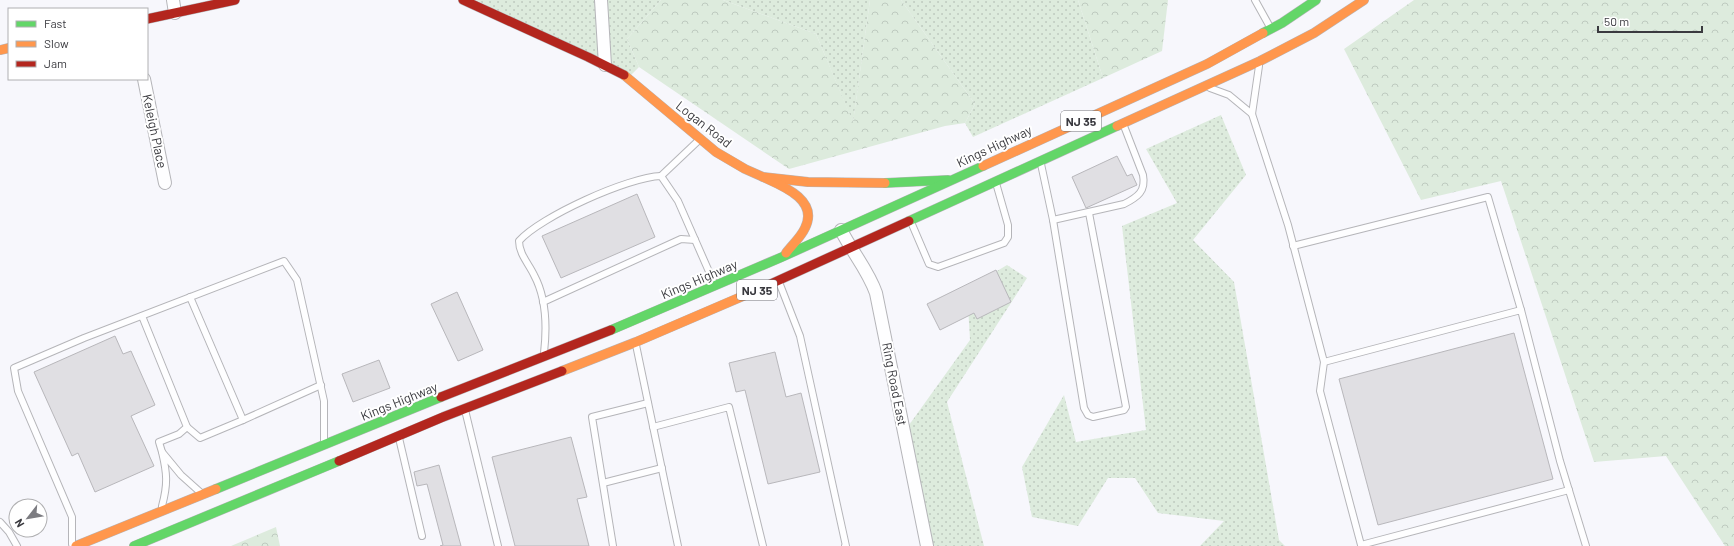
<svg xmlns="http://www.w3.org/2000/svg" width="1734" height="546" viewBox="0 0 1734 546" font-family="Barlow,sans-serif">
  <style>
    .grass { fill: url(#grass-dots) }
    .forest { fill: url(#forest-crowns) }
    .building { fill: #e0dfe3; stroke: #b8b7bb }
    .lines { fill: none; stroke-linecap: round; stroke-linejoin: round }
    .lane-casing { stroke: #b5b5b9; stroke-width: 8 }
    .street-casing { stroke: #b5b5b9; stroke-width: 14 }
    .fast-casing { stroke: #b5b5b9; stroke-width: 10 }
    .slow-casing { stroke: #b5b5b9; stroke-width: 10 }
    .jam-casing { stroke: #b5b5b9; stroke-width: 10 }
    .lane { stroke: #fefeff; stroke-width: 6 }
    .street { stroke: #fefeff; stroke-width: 12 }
    .fast { stroke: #63d668; stroke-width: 9 }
    .slow { stroke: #ff974d; stroke-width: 9 }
    .jam { stroke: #b3261e; stroke-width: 9 }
    .labels { text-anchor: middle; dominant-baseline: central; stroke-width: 4; stroke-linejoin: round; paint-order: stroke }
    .shield { fill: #fff; stroke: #757579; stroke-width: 1 }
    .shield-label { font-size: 12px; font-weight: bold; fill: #3a3a3f }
    .street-label { font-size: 13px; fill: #3a3a3f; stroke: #fff }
  </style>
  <defs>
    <pattern id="grass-dots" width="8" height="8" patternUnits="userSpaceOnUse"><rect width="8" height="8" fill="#ddebdd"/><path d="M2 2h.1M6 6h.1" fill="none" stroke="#becabf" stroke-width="1.8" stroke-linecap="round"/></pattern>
    <pattern id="forest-crowns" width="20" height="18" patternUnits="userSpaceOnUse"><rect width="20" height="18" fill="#ddebdd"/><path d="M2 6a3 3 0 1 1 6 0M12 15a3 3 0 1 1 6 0" fill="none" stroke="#becabf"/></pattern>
  </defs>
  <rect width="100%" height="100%" fill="#f7f7fc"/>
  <g class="grass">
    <path d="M476,0H661L627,39L639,67L627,79Z"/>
    <path d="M723,0H870L853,123L816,34Z"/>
    <path d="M901,0H1078L1103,78L973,137L965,123L975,104Z"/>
    <path d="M1221,115L1246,175L1193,240L1234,282L1279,540L1285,546H1200L1224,521L1158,513L1135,478H1108L1078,526L1032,517L1022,467L1064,395L1076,442L1146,430L1122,226L1177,203L1146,149Z"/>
    <path d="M1007,265L1027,278L947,402L984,546H927L904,432L970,340L967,289Z"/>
  </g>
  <g class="forest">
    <path d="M661,0H723L816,34L853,122L870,0H901L975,104L965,123L945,126L789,169L639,67L627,39Z"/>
    <path d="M1078,0H1168L1162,51L1103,78Z"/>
    <path d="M1414,0H1734V546H1725L1666,456L1594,462L1501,181L1421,200L1344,49Z"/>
    <path d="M276,527L280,546H231Z"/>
  </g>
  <g class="building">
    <path d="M1117,156L1127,176L1132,174L1137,185L1086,208L1072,177Z"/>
    <path d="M637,194L655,237L561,278L542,236Z"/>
    <path d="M996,270L1011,302L977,319L974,313L940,330L927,304Z"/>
    <path d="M457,292L483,350L458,361L431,304Z"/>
    <path d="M1514,333L1553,479L1378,525L1339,379Z"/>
    <path d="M115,336L123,354L131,351L155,405L131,416L154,466L95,492L78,453L72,456L34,372Z"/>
    <path d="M775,352L786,397L801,393L820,472L768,484L745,390L736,392L729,363Z"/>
    <path d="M379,360L390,388L353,402L342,374Z"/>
    <path d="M571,437L587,497L577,499L589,546H515L492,457Z"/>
    <path d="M439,465L461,546H440L443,545L427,484L417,486L414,472Z"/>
  </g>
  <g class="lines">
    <defs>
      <g id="lane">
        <path d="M1255,0L1270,27"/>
        <path d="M1259,66L1252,114L1288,225L1324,362L1521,310L1560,461L1586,546"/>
        <path d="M1210,88L1229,95L1252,114"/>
        <path d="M1041,164L1053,220L1084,408L1088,415L1093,417L1124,410L1126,407L1089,213"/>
        <path d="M661,176L699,140"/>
        <path d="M1053,220L1124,204C1138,197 1146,191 1143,175L1124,126"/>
        <path d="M911,222L929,264L938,267L1004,243L1008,237V225L996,183"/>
        <path d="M1293,246L1488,197L1521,310"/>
        <path d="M779,282L800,336L846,546H845"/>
        <path d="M543,302L681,239L695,240"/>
        <path d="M142,316L187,427L179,434L159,442L162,452"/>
        <path d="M636,345L678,546"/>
        <path d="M544,353C547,327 547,299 534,275C529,264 519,254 519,241C540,217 628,177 661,176L678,201L714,283"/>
        <path d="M1324,362L1320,391L1361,545L1569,490"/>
        <path d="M465,410L498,546"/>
        <path d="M243,420L321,385"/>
        <path d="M187,427L200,438L243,420L190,297"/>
        <path d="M653,427L729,407L763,546"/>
        <path d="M399,438L422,536"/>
        <path d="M603,483L662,468"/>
        <path d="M162,506C168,484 167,473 162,452L181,475L200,492"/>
        <path d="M0,522L9,532L17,546"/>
        <path d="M72,544V517L18,391L14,368L84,338L284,261L297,280L324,401V442"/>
        <path d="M613,546L592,417L648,403"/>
      </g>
      <g id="street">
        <path d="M173,0L175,13"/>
        <path d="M601,0L605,65"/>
        <path d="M144,79L165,183"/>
        <path d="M841,230C852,252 868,270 876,293L927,546"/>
      </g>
      <g id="fast">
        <path d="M1263,33L1282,23L1316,0"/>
        <path d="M885,183L948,180"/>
        <path d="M909,221L1117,126"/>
        <path d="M611,330L782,257L983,166"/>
        <path d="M216,489L441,397"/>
        <path d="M134,546L339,461"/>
      </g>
      <g id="slow">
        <path d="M0,50L9,48"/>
        <path d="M624,75L716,152L745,169L763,177L808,182L885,183"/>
        <path d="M1117,126L1260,61L1314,33L1364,0"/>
        <path d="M983,166L1207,64L1263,33"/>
        <path d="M763,177C783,186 819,200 805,228C801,237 792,245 786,253"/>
        <path d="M562,371L636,342L764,287"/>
        <path d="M76,546L216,489"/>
      </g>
      <g id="jam">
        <path d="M463,0L588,57L624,75"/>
        <path d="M147,19L235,0"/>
        <path d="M764,287L909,221"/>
        <path d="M441,397L611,330"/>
        <path d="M339,461L443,417L562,371"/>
      </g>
    </defs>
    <use href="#lane" class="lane-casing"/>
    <use href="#street" class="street-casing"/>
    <use href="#fast" class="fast-casing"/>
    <use href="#slow" class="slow-casing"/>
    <use href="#jam" class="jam-casing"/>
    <use href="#lane" class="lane"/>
    <use href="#street" class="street"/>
    <use href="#fast" class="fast"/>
    <use href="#slow" class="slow"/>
    <use href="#jam" class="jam"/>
  </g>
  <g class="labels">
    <g class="shield">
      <rect x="1061" y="111" width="40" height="20" rx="3"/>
      <rect x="737" y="280" width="40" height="20" rx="3"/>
    </g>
    <g class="shield-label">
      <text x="1081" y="121">NJ 35</text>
      <text x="757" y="290">NJ 35</text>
    </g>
    <g class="street-label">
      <text transform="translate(704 124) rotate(38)">Logan Road</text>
      <text transform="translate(155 131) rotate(78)">Keleigh Place</text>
      <text transform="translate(994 146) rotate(-25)">Kings Highway</text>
      <text transform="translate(699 279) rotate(-23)">Kings Highway</text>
      <text transform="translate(895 384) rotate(79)">Ring Road East</text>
      <text transform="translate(399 401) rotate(-22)">Kings Highway</text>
    </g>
  </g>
  <rect x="8" y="8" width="140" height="72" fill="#ffffff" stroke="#b0b0b2"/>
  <rect x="16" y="21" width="20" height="6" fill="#63d668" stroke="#b0b0b2"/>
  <text x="44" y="28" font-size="12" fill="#3a3a3f">Fast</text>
  <rect x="16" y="41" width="20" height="6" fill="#ff974d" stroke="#b0b0b2"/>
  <text x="44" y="48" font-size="12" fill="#3a3a3f">Slow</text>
  <rect x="16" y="61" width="20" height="6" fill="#b3261e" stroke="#b0b0b2"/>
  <text x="44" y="68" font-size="12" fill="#3a3a3f">Jam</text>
  <g transform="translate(28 518) rotate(239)"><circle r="19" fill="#ffffff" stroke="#b0b0b2"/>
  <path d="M0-3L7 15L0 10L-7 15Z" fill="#7c7c81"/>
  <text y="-6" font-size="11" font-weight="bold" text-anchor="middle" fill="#3a3a3f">N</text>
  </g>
  <path d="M1598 26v6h104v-6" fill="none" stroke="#3a3a3f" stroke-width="2"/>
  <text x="1604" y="26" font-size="12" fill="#3a3a3f" stroke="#ffffff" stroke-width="3" paint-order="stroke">50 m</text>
</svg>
